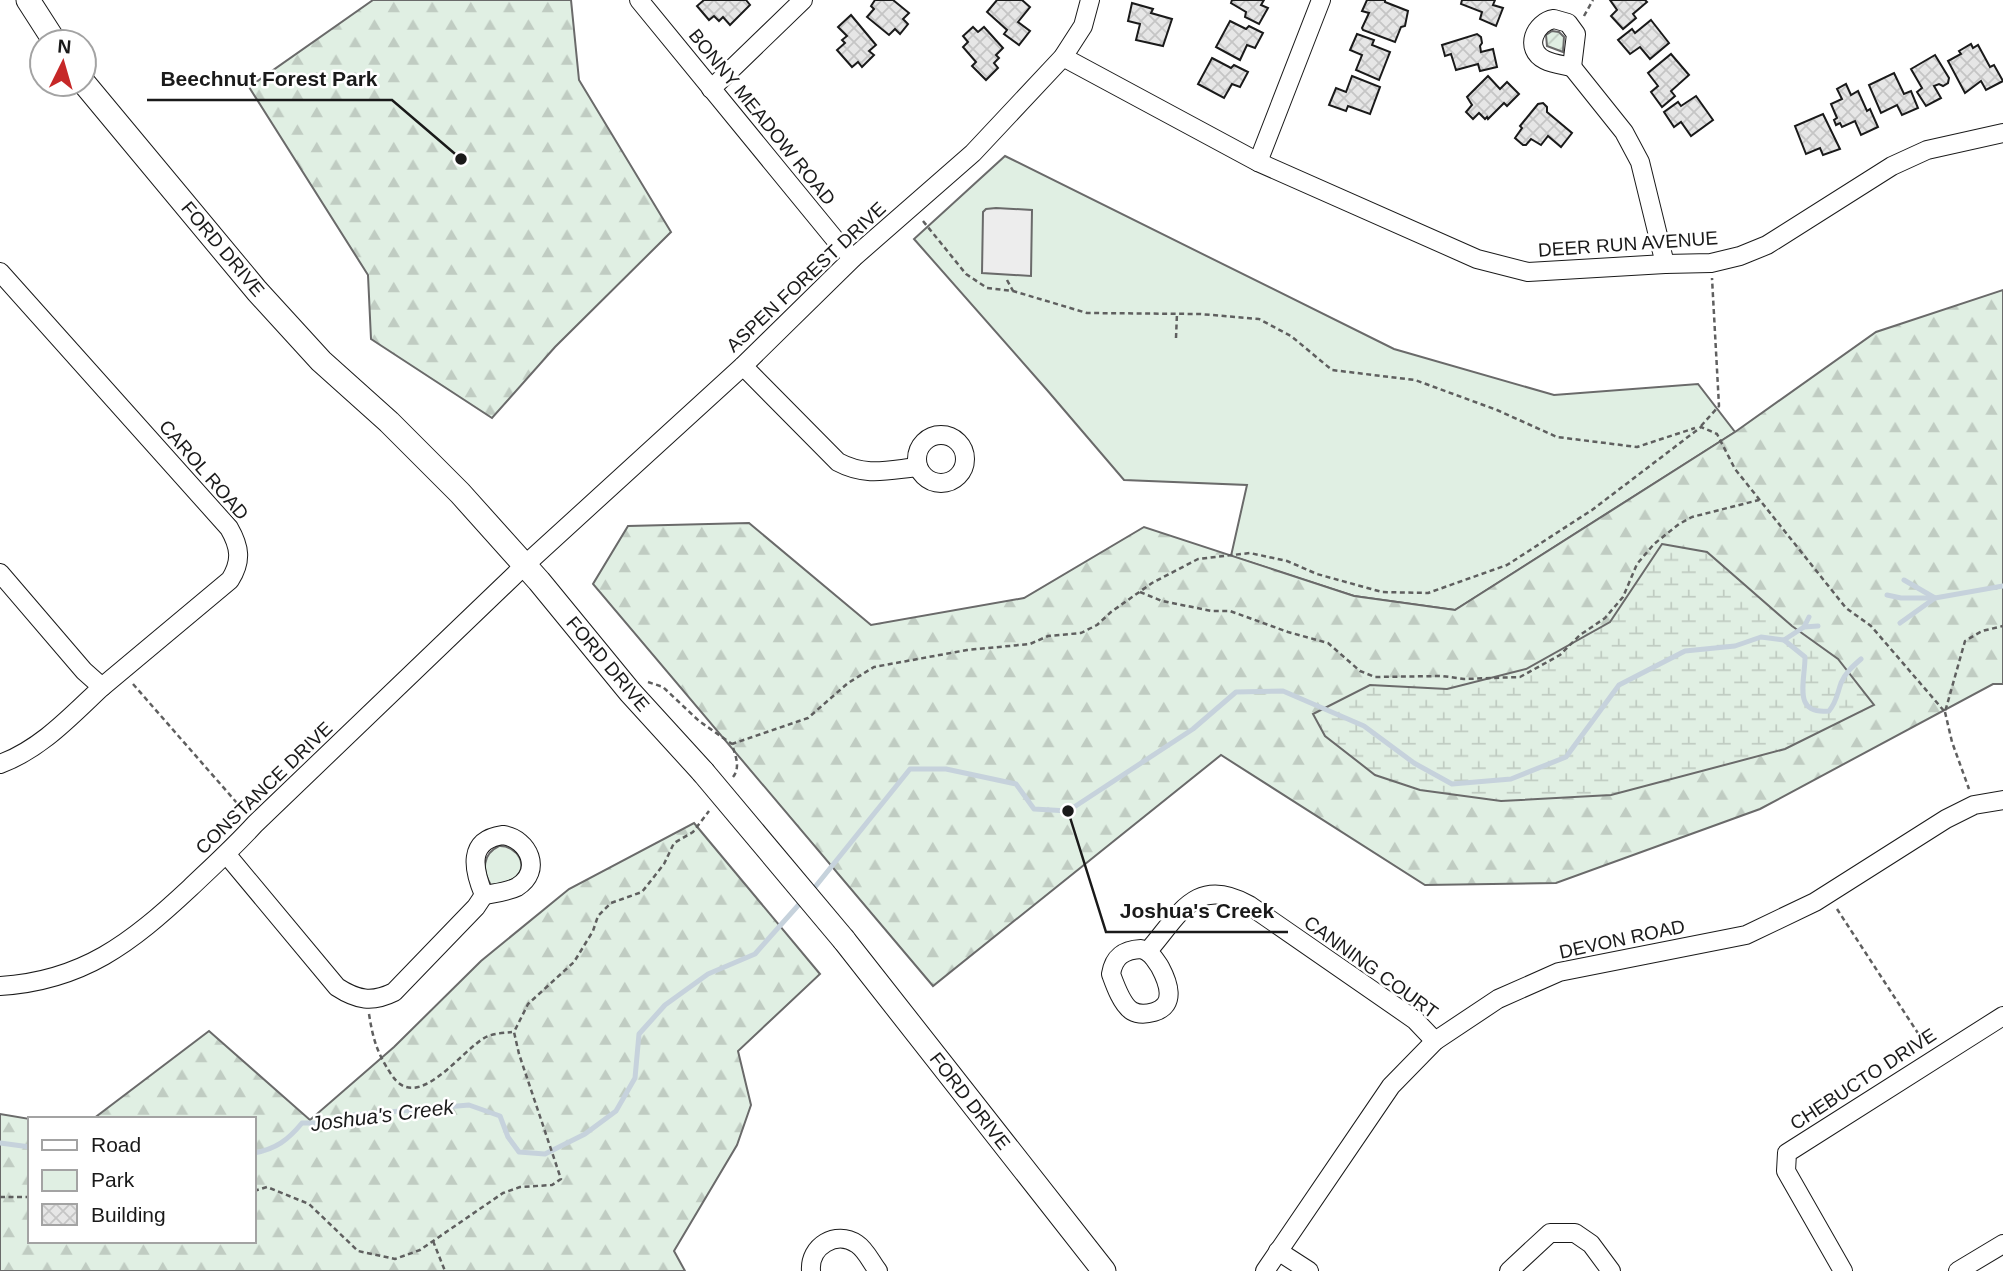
<svg xmlns="http://www.w3.org/2000/svg" width="2003" height="1271" viewBox="0 0 2003 1271" font-family="Arial,sans-serif">
  <style>
    .green { fill: #e0efe3; stroke: #6a6a6a; stroke-width: 2 }
    .forest { fill: url(#forest-firs); stroke: #6a6a6a; stroke-width: 2 }
    .wetland { fill: url(#wetland-marsh); stroke: #6a6a6a; stroke-width: 2 }
    .garden { fill: url(#garden-furrows); stroke: #6a6a6a; stroke-width: 2 }
    .parking { fill: #ededed; stroke: #6a6a6a; stroke-width: 2 }
    .lines { fill: none; stroke-linecap: round; stroke-linejoin: round }
    .stream { stroke: #c6d2dc; stroke-width: 5 }
    .building { fill: url(#building-cross-hatch); stroke: #1a1a1a; stroke-width: 2 }
    .minor-casing { stroke: #1a1a1a; stroke-width: 20 }
    .major-casing { stroke: #1a1a1a; stroke-width: 25 }
    .path { stroke: #5f5f5f; stroke-width: 2.5; stroke-dasharray: 5 3.5; stroke-linecap: butt }
    .minor { stroke: #fff; stroke-width: 18 }
    .major { stroke: #fff; stroke-width: 23 }
    .major-bridge-casing { stroke: #1a1a1a; stroke-width: 25; stroke-linecap: butt }
    .major-bridge { stroke: #fff; stroke-width: 23 }
    .labels { text-anchor: middle; dominant-baseline: central; stroke-width: 5; stroke-linejoin: round; paint-order: stroke }
    .street-label { font-size: 19px; fill: #1a1a1a; stroke: #fff }
    .water-label { font-size: 21px; font-style: italic; fill: #1a1a1a; stroke: #fff }
    .leader { fill: none; stroke: #1a1a1a; stroke-width: 2.5 }
    .callout-dot { fill: #1a1a1a; stroke: #fff; stroke-width: 2.5 }
    .callout-label { font-size: 21px; text-anchor: middle; font-weight: bold; fill: #1a1a1a; stroke: #fff; stroke-width: 5; stroke-linejoin: round; paint-order: stroke }
  </style>
  <defs>
    <pattern id="forest-firs" width="22" height="20" patternUnits="userSpaceOnUse" patternTransform="scale(1.75)"><rect width="22" height="20" fill="#e0efe3"/><path d="M5 1l3.5 6h-7zM16 11l3.5 6h-7z" fill="#c0ccc2"/></pattern>
    <pattern id="wetland-marsh" width="20" height="14" patternUnits="userSpaceOnUse" patternTransform="scale(1.75)"><rect width="20" height="14" fill="#e0efe3"/><path d="M1 5h8M5 5V1M11 12h8M15 12V8" fill="none" stroke="#c0ccc2"/></pattern>
    <pattern id="garden-furrows" width="10" height="10" patternUnits="userSpaceOnUse" patternTransform="scale(1.75)"><rect width="10" height="10" fill="#e0efe3"/><path d="M-1 1l2-2M0 10L10 0M9 11l2-2" fill="none" stroke="#c0ccc2"/></pattern>
    <pattern id="building-cross-hatch" width="8" height="8" patternUnits="userSpaceOnUse" patternTransform="scale(1.75)"><rect width="8" height="8" fill="#e6e6e6"/><path d="M0 0l8 8M0 8l8-8" fill="none" stroke="#c5c5c5"/></pattern>
  </defs>
  <rect width="100%" height="100%" fill="#fff"/>
  <g class="green">
    <path d="M1005,156L1394,349L1554,395L1698,384L1735,432L1455,610L1354,596L1231,556L1247,485L1124,480L1047,390L914,239Z"/>
    <path d="M499,846C517,845 531,867 513,879C507,883 498,884 491,885C482,871 482,854 499,846Z"/>
  </g>
  <g class="forest">
    <path d="M373,0H571L579,80L671,232L555,347L492,418L371,339L368,275L249,87Z"/>
    <path d="M2003,290V684H1993L1760,809L1556,883L1425,885L1221,755L933,986L593,584L628,526L749,523L871,625L1024,598L1144,527L1354,596L1455,610L1735,432L1876,332Z"/>
    <path d="M694,823L820,974L738,1051L751,1105L737,1145L674,1251L685,1271H0V1114L30,1119V1241H254V1119H93L209,1031L310,1120L394,1047L481,961L569,889Z"/>
  </g>
  <path class="wetland" d="M1662,544L1707,552L1792,626L1838,659L1874,705L1785,749L1611,795L1501,801L1420,790L1375,775L1325,736L1313,714L1370,685L1447,689L1526,669L1610,622Z"/>
  <path class="garden" d="M1552,31L1559,32L1564,37L1563,52L1547,46L1546,35Z"/>
  <path class="parking" d="M996,208L1032,210L1031,276L982,273L983,212L986,209Z"/>
  <g class="lines">
    <g class="stream">
      <path d="M1904,580L1935,598"/>
      <path d="M1887,595L1901,598H1935"/>
      <path d="M1900,623L1935,598L2003,586"/>
      <path d="M1804,627L1818,626"/>
      <path d="M1784,640L1804,627L1809,617"/>
      <path d="M811,892L910,769H946L1016,784L1034,809L1068,811L1193,729L1236,692L1283,691L1364,726L1414,763L1452,784L1511,779L1566,757L1619,685L1685,651L1735,646L1761,637L1784,640L1805,657C1805,682 1792,715 1829,711C1837,701 1837,694 1841,683C1845,673 1853,666 1861,659"/>
      <path d="M0,1143L30,1147"/>
      <path d="M254,1153C276,1149 288,1140 302,1123H329L354,1115L469,1105L500,1116L508,1137L519,1152L545,1154L585,1134L616,1111L635,1078L639,1034L665,1005L708,974L755,954L802,901"/>
    </g>
  </g>
  <g class="building">
    <path d="M704,0H746L750,5L730,25L723,17L719,21L714,16L709,20L697,6Z"/>
    <path d="M875,0H893L909,13L903,19L908,24L900,34L895,29L889,35L867,17L874,9L871,6Z"/>
    <path d="M997,0H1022L1030,7L1018,22L1030,31L1019,45L1004,34L1007,30L987,12Z"/>
    <path d="M1232,0H1264L1261,5L1268,8L1259,24L1245,17L1246,12L1231,3Z"/>
    <path d="M1367,0H1385V2L1408,11L1405,26L1401,27L1395,42L1363,30L1362,28L1369,13L1362,11Z"/>
    <path d="M1462,0H1495L1493,5L1503,8L1496,26L1480,19L1482,12L1461,4Z"/>
    <path d="M1610,0H1645L1647,2L1633,14L1636,18L1623,29L1611,16L1617,10Z"/>
    <path d="M1132,3L1153,9L1151,13L1172,19L1163,46L1136,40L1140,24L1128,21Z"/>
    <path d="M851,15L876,45L869,51L874,55L862,67L858,62L852,67L837,50L845,43L842,40L847,36L838,27Z"/>
    <path d="M1651,20L1669,43L1650,59L1640,47L1630,54L1618,40L1632,29L1635,33Z"/>
    <path d="M1230,21L1246,29L1249,26L1263,33L1255,48L1247,45L1240,60L1216,47Z"/>
    <path d="M973,27L978,32L984,27L1003,48L996,55L999,58L994,63L998,68L986,80L972,66L976,62L963,47L968,42L963,36Z"/>
    <path d="M1357,34L1374,40L1372,45L1390,52L1379,80L1356,70L1362,55L1350,50Z"/>
    <path d="M1477,34L1481,37L1482,43L1480,46L1481,52L1493,49L1497,67L1480,71L1478,64L1456,70L1451,54L1445,56L1442,45Z"/>
    <path d="M1971,44L1973,48L1978,45L1990,67L1994,65L2003,81L1986,90L1981,81L1965,93L1948,61L1961,54L1959,51Z"/>
    <path d="M1671,54L1689,75L1671,91L1675,96L1662,107L1651,92L1658,86L1648,73Z"/>
    <path d="M1935,55L1949,78L1948,83L1943,86L1939,84L1934,86L1941,98L1926,106L1917,92L1922,88L1911,69Z"/>
    <path d="M1212,58L1231,68L1234,65L1248,72L1240,87L1232,84L1224,98L1198,84Z"/>
    <path d="M1894,73L1904,94L1911,91L1918,108L1902,115L1897,105L1881,113L1869,85Z"/>
    <path d="M1352,76L1380,87L1370,114L1348,106L1346,111L1329,105L1336,88L1346,92Z"/>
    <path d="M1488,76L1500,89L1507,82L1519,94L1507,106L1504,103L1488,119L1487,117L1485,119L1479,113L1473,119L1466,112L1472,105L1467,97Z"/>
    <path d="M1846,84L1851,95L1858,91L1867,111L1870,109L1878,127L1861,135L1855,121L1842,127L1840,123L1836,125L1834,120L1837,118L1831,104L1842,99L1837,89Z"/>
    <path d="M1696,96L1713,120L1691,136L1681,122L1674,127L1664,112L1678,102L1681,106Z"/>
    <path d="M1543,103L1547,107V112L1572,133L1561,147L1548,136L1541,145L1531,139L1526,145H1523L1515,138L1522,128L1520,126L1538,104Z"/>
    <path d="M1823,114L1840,149L1823,155L1820,148L1806,154L1795,126Z"/>
  </g>
  <g class="lines">
    <defs>
      <g id="minor">
        <path d="M639,0L838,243L853,258"/>
        <path d="M1554,19L1568,23L1576,34L1572,67C1564,65 1553,64 1545,60C1523,49 1535,22 1554,19Z"/>
        <path d="M1063,57L1258,162L1477,259L1528,272L1665,264L1711,263L1740,256L1767,245L1892,166L1927,150L2003,133"/>
        <path d="M1572,67L1624,132L1640,162L1665,264"/>
        <path d="M711,89L803,0"/>
        <path d="M1258,162L1321,0"/>
        <path d="M0,272L229,528C240,547 242,561 230,580L102,687"/>
        <path d="M743,366L838,462C866,477 888,470 918,467"/>
        <circle cx="941" cy="459" r="24"/>
        <path d="M0,573L84,671L102,687C71,716 41,749 0,764"/>
        <path d="M503,835C529,839 543,871 517,887C507,892 495,893 484,895C473,869 467,840 503,835Z"/>
        <path d="M227,855L337,987C357,1000 372,1003 394,992L476,907L484,895"/>
        <path d="M1141,949C1151,952 1154,958 1160,967C1168,982 1177,1005 1154,1012C1147,1014 1139,1015 1132,1011C1122,1005 1115,985 1111,974C1114,956 1124,950 1141,949Z"/>
        <path d="M1148,951C1180,914 1196,875 1249,905L1415,1020L1435,1041"/>
        <path d="M0,986C83,981 131,943 190,888C212,867 234,847 255,824L525,565L743,366L853,258L973,153L1063,57L1083,26L1090,0"/>
        <path d="M1278,1251L1309,1271"/>
        <path d="M811,1271C809,1246 836,1230 857,1244C866,1250 871,1262 878,1271"/>
        <path d="M1265,1271L1391,1086L1435,1041L1498,999L1559,972L1746,935L1815,902L1946,819L1974,805L2003,800"/>
        <path d="M1509,1271L1550,1233H1575L1591,1244L1611,1271"/>
        <path d="M1843,1271L1786,1171L1787,1153L2003,1016"/>
        <path d="M1958,1271L2003,1244"/>
      </g>
      <g id="major">
        <path d="M28,0L55,42"/>
        <path d="M84,83L257,291L321,361L389,422L460,493L539,581L630,692L703,772"/>
        <path d="M844,940L1104,1271"/>
      </g>
    </defs>
    <use href="#minor" class="minor-casing"/>
    <use href="#major" class="major-casing"/>
    <g class="path">
      <path d="M1584,16L1593,0"/>
      <path d="M923,221L966,274L987,288L1013,291L1087,313L1200,314L1259,319L1291,336L1332,370L1415,380L1497,410L1557,437L1637,447L1695,428"/>
      <path d="M1007,280L1013,291"/>
      <path d="M1176,338L1177,313"/>
      <path d="M1701,426L1719,406L1712,278"/>
      <path d="M1140,592L1162,601L1212,611H1230L1288,632L1328,643L1360,671L1375,677L1442,676L1464,679L1520,677L1560,655L1580,635L1605,618L1623,597L1637,564L1654,544L1679,524L1692,517L1759,500"/>
      <path d="M648,682L663,687L699,721L732,744"/>
      <path d="M133,684L244,811"/>
      <path d="M1945,712L1952,742L1969,789"/>
      <path d="M733,777C741,767 735,755 732,744L808,718L848,683L874,667L967,650L1030,644L1048,636L1081,633L1097,625L1111,612L1152,583L1198,559L1250,553L1287,561L1317,574L1382,592L1428,593L1507,565L1592,510L1701,427L1717,434L1735,469L1846,608L1871,626L1945,712L1965,641L1982,631L2003,626"/>
      <path d="M1837,909L1925,1044"/>
      <path d="M369,1014C373,1039 377,1053 391,1074C417,1116 461,1050 486,1037C494,1033 504,1033 512,1032"/>
      <path d="M254,1191L267,1187L309,1204L358,1251L395,1259L420,1250L503,1193L520,1187L552,1185L561,1179L519,1054L514,1032L528,1004L574,962L593,931L598,916L611,903L642,892L664,864L674,843L693,832L709,811"/>
      <path d="M0,1197H30"/>
      <path d="M433,1241L445,1271"/>
    </g>
    <use href="#minor" class="minor"/>
    <use href="#major" class="major"/>
    <defs>
      <path id="major-bridge" d="M703,772L844,940"/>
    </defs>
    <use href="#major-bridge" class="major-bridge-casing"/>
    <use href="#major-bridge" class="major-bridge"/>
  </g>
  <g class="labels">
    <g class="street-label">
      <text transform="translate(762 117) rotate(51)">BONNY MEADOW ROAD</text>
      <text transform="translate(1628 244) rotate(-4)">DEER RUN AVENUE</text>
      <text transform="translate(223 249) rotate(50)">FORD DRIVE</text>
      <text transform="translate(806 277) rotate(-43)">ASPEN FOREST DRIVE</text>
      <text transform="translate(204 470) rotate(49)">CAROL ROAD</text>
      <text transform="translate(608 664) rotate(50)">FORD DRIVE</text>
      <text transform="translate(264 788) rotate(-44)">CONSTANCE DRIVE</text>
      <text transform="translate(1622 939) rotate(-12)">DEVON ROAD</text>
      <text transform="translate(1371 967) rotate(36)">CANNING COURT</text>
      <text transform="translate(1863 1079) rotate(-33)">CHEBUCTO DRIVE</text>
      <text transform="translate(970 1101) rotate(52)">FORD DRIVE</text>
    </g>
    <g class="water-label">
      <text transform="translate(382 1115) rotate(-7)">Joshua's Creek</text>
    </g>
  </g>
  <path class="leader" d="M461 159L392 100H147M1068 811L1106 932H1288"/>
  <g class="callout-dot">
    <circle cx="461" cy="159" r="7"/>
    <circle cx="1068" cy="811" r="7"/>
  </g>
  <g class="callout-label">
    <text x="269" y="86">Beechnut Forest Park</text>
    <text x="1197" y="918">Joshua's Creek</text>
  </g>
  <rect x="28" y="1117" width="228" height="126" fill="#ffffff" stroke="#a3a3a3" stroke-width="2"/>
  <rect x="42" y="1140" width="35" height="10" fill="#ffffff" stroke="#a3a3a3" stroke-width="2"/>
  <text x="91" y="1152" font-size="21" fill="#1a1a1a">Road</text>
  <rect x="42" y="1170" width="35" height="21" fill="#e0efe3" stroke="#a3a3a3" stroke-width="2"/>
  <text x="91" y="1187" font-size="21" fill="#1a1a1a">Park</text>
  <rect x="42" y="1204" width="35" height="21" fill="url(#building-cross-hatch)" stroke="#a3a3a3" stroke-width="2"/>
  <text x="91" y="1222" font-size="21" fill="#1a1a1a">Building</text>
  <g transform="translate(63 63) rotate(5)"><circle r="33" fill="#ffffff" stroke="#a3a3a3" stroke-width="2"/>
  <path d="M0-5L12 26L0 18L-12 26Z" fill="#c62828"/>
  <text y="-10" font-size="19" font-weight="bold" text-anchor="middle" fill="#1a1a1a">N</text>
  </g>
</svg>
